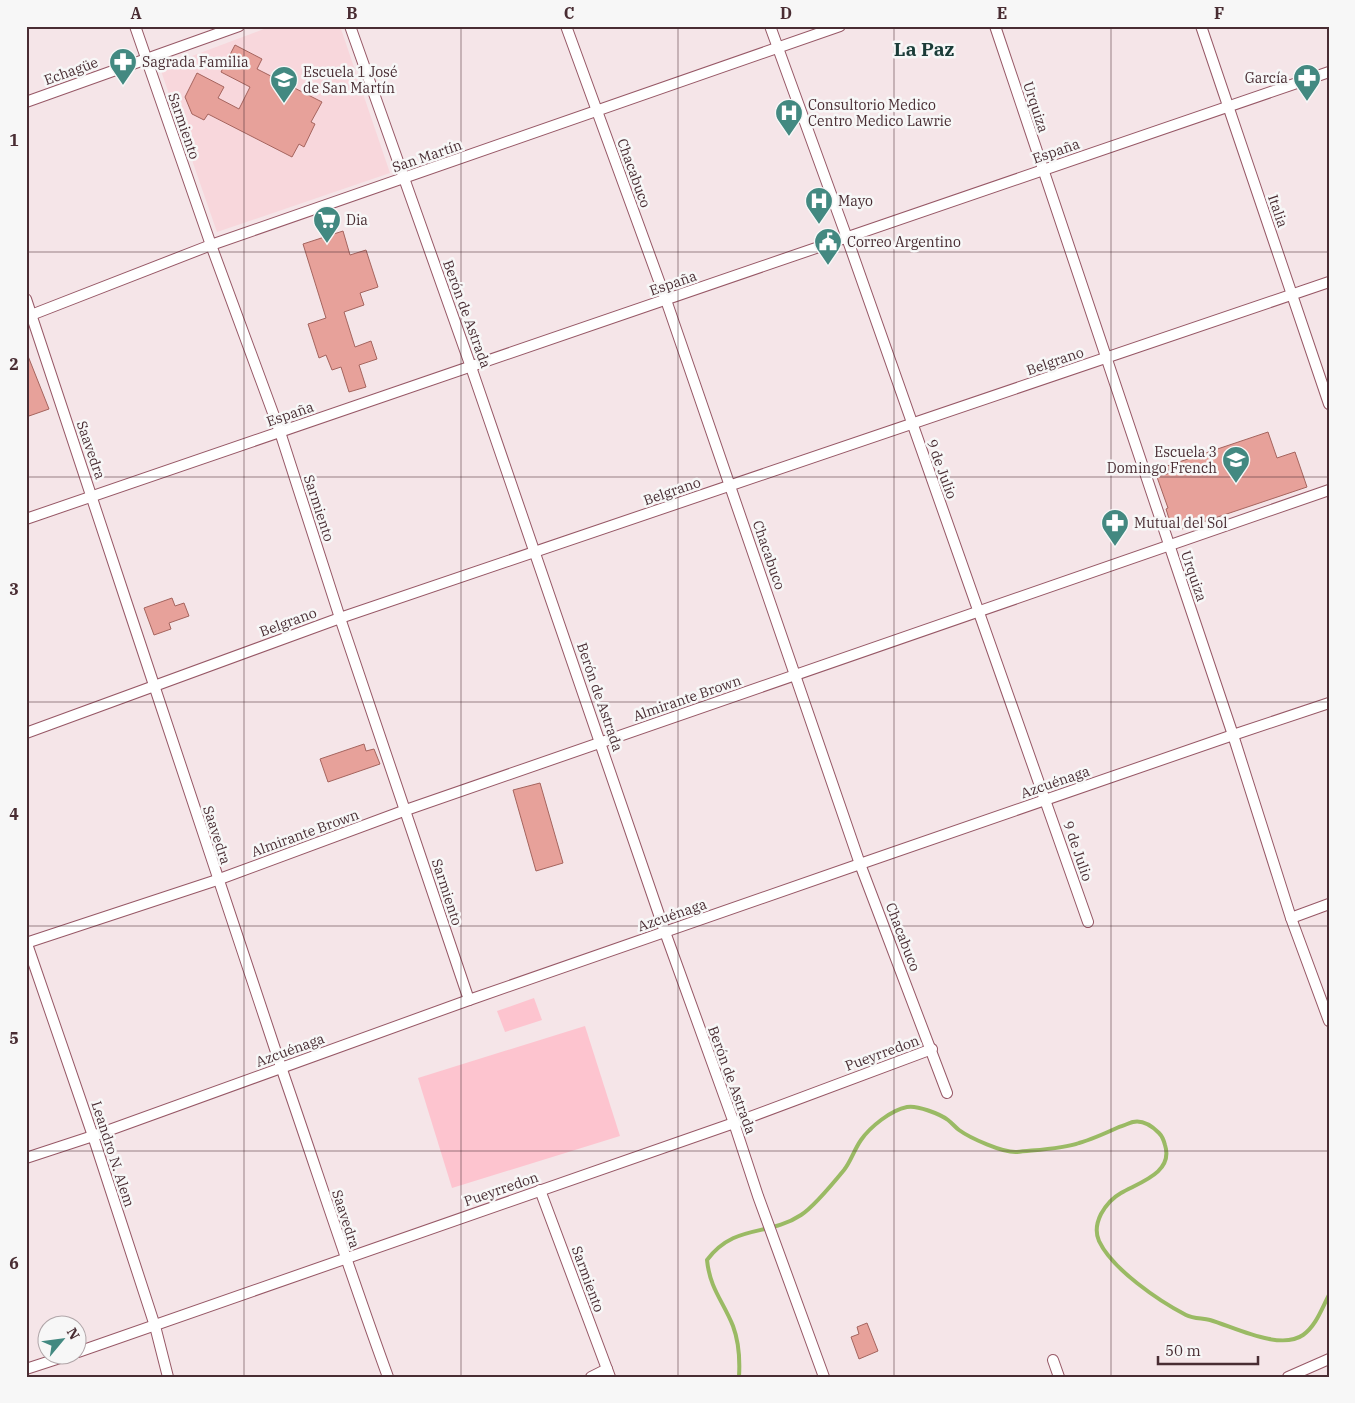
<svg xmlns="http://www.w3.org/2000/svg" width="1355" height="1403" viewBox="0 0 1355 1403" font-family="'IBM Plex Serif',serif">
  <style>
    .built { fill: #f8d7dc }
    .green { fill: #fdc4cf }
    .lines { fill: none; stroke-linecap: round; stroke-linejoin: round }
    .stream { stroke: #9aba64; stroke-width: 4 }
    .building { fill: #e7a19a; stroke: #a5645e }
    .street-casing { stroke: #975866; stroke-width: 12 }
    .street { stroke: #fff; stroke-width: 10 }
    .grid { fill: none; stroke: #492d33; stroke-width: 1; stroke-opacity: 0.55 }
    .labels { text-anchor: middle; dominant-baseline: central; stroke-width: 5; stroke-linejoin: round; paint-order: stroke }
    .poi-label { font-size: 14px; fill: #492d33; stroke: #f7f7f7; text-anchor: start }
    .street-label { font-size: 14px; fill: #492d33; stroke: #f7f7f7 }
    .district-label { font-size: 19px; font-weight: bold; fill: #1a3c38; stroke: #f7f7f7 }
    .neatline { fill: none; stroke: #492d33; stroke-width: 2 }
    .grid-label { font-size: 16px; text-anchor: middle; font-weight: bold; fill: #492d33 }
  </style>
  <rect width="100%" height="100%" fill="#f5e5e8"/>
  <path class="built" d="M272,26H340L390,173L217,232L160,68Z"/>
  <g class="green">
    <path d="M534,998L542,1020L505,1032L497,1011Z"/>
    <path d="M585,1026L620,1136L452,1188L418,1078Z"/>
  </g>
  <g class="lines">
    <path class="stream" d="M739,1377C740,1360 739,1342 733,1326C723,1301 710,1289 707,1260C735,1223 768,1237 801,1215C812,1208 835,1181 844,1170C851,1161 854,1150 861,1140C870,1127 891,1110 907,1107C917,1105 940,1114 948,1120C952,1123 955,1127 959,1130C970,1138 1003,1153 1017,1152C1034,1150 1063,1149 1079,1143C1093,1139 1106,1133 1119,1127C1123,1126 1129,1123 1133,1122C1142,1120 1152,1126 1159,1133C1162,1136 1164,1141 1165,1145C1174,1173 1138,1183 1121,1193C1112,1198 1106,1205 1101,1214C1097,1222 1095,1232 1099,1241C1112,1269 1159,1301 1186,1315C1194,1319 1202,1318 1210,1320C1234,1327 1280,1351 1303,1335C1316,1326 1322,1308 1329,1295"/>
  </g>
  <g class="building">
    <path d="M235,45L262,59L257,69L322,102L311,122L315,124L304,147L299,144L292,157L208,114L204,120L192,114L185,97L197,73L224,87L218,98L239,109L250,87L221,72Z"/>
    <path d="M343,231L350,255L366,250L378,287L360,293L364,305L344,312L355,347L371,341L377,359L359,365L366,387L349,392L341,367L332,370L326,355L319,358L308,324L326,318L303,244Z"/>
    <path d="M26,351L49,409L29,416L26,409Z"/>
    <path d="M1268,432L1277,458L1295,452L1307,487L1182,529L1179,522L1171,525L1166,509L1168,508L1157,477L1170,473L1167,466Z"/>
    <path d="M172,598L175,606L184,603L189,616L169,623L171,629L154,635L144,608Z"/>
    <path d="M364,744L366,751L374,749L380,764L328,782L320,759Z"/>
    <path d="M540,783L563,863L536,871L513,790Z"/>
    <path d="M867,1323L878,1351L859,1359L851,1337L859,1334L857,1327Z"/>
  </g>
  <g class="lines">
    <defs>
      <g id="street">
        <path d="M135,26L211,245L280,432L340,618L469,1000"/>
        <path d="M350,26L471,367L665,932L734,1123L758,1196L824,1377"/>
        <path d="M566,26L666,300L860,864L947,1093"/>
        <path d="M770,26L847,238L1088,922"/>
        <path d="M995,26L1233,735L1291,918L1329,1021"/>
        <path d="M1201,26L1329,404"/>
        <path d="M26,102L239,26"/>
        <path d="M26,299C111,554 194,809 280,1064C316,1168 350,1273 388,1377"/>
        <path d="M26,317L211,245L840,26"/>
        <path d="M26,519L1329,72"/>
        <path d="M26,733L340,618L1329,282"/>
        <path d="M1291,918L1329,904"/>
        <path d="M26,941L93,1136L155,1326L168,1377"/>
        <path d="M26,943L217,880L406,810L1329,490"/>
        <path d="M26,1158L93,1136L469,1000L860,864L1233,735L1329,703"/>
        <path d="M540,1190L610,1377"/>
        <path d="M78,1352L734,1123L932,1049"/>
        <path d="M1053,1360L1059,1377"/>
        <path d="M26,1369L66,1356"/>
        <path d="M591,1377L607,1369"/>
        <path d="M1288,1377L1329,1359"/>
      </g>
    </defs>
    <use href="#street" class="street-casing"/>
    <use href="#street" class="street"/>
  </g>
  <path class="grid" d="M244,26V1377M461,26V1377M678,26V1377M894,26V1377M1111,26V1377M26,252H1329M26,477H1329M26,702H1329M26,926H1329M26,1151H1329"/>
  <defs>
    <symbol id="pharmacy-pin" viewBox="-11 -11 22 30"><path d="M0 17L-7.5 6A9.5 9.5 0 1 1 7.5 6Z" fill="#438981" stroke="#f7f7f7"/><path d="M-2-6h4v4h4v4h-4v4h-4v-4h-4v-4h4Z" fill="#fff"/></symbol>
    <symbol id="school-pin" viewBox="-11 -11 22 30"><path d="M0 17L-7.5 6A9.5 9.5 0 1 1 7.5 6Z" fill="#438981" stroke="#f7f7f7"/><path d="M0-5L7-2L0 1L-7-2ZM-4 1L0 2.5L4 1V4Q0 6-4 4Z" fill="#fff"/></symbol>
    <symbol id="hospital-pin" viewBox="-11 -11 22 30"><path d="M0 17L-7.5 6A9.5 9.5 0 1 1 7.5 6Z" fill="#438981" stroke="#f7f7f7"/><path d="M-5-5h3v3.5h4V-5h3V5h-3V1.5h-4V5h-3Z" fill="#fff"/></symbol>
    <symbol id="supermarket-pin" viewBox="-11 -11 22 30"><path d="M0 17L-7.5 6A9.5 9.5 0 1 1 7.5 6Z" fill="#438981" stroke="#f7f7f7"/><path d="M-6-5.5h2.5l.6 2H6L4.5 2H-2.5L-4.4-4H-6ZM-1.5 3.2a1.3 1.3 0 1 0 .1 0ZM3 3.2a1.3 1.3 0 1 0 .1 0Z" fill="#fff"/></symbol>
    <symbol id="civic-pin" viewBox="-11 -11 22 30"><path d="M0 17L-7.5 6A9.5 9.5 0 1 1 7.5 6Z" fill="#438981" stroke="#f7f7f7"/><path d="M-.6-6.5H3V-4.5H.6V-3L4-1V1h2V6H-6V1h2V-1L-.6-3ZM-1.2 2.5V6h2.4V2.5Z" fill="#fff"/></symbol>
  </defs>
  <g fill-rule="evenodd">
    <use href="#pharmacy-pin" x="107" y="46" width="32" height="43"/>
    <use href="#pharmacy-pin" x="1291" y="62" width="32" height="43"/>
    <use href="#school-pin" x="268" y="64" width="32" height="43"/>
    <use href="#hospital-pin" x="773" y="97" width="32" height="43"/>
    <use href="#hospital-pin" x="803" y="185" width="32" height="43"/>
    <use href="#supermarket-pin" x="311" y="204" width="32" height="43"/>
    <use href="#civic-pin" x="812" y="226" width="32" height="43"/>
    <use href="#school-pin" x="1220" y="444" width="32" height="43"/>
    <use href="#pharmacy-pin" x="1099" y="507" width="32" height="43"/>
  </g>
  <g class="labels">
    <g class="poi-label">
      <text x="142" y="62">Sagrada Familia</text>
      <text x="303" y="72">Escuela 1 José<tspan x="303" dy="16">de San Martín</tspan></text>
      <text x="1288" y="78" text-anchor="end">García</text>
      <text x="808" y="105">Consultorio Medico<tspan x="808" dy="16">Centro Medico Lawrie</tspan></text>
      <text x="838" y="201">Mayo</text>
      <text x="346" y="220">Dia</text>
      <text x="847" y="242">Correo Argentino</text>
      <text x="1217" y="452" text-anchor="end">Escuela 3<tspan x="1217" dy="16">Domingo French</tspan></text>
      <text x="1134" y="523">Mutual del Sol</text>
    </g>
    <g class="street-label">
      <text transform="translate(71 71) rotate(-20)">Echagüe</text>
      <text transform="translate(1036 107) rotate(72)">Urquiza</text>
      <text transform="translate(184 126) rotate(71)">Sarmiento</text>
      <text transform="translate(1056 151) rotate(-19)">España</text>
      <text transform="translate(427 156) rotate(-19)">San Martín</text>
      <text transform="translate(634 173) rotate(70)">Chacabuco</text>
      <text transform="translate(1278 211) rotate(71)">Italia</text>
      <text transform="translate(673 283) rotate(-19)">España</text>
      <text transform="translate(467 314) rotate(70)">Berón de Astrada</text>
      <text transform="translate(1055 361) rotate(-19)">Belgrano</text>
      <text transform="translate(290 414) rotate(-19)">España</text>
      <text transform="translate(91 450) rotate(71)">Saavedra</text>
      <text transform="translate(942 469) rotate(70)">9 de Julio</text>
      <text transform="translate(672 491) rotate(-19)">Belgrano</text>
      <text transform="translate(319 508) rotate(72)">Sarmiento</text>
      <text transform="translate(769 555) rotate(71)">Chacabuco</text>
      <text transform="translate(1194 576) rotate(71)">Urquiza</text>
      <text transform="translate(288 622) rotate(-20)">Belgrano</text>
      <text transform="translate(600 697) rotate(71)">Berón de Astrada</text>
      <text transform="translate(687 698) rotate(-19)">Almirante Brown</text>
      <text transform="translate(1055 782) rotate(-19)">Azcuénaga</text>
      <text transform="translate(305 833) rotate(-20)">Almirante Brown</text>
      <text transform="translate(217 835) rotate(72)">Saavedra</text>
      <text transform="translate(1078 851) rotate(71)">9 de Julio</text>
      <text transform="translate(447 892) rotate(72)">Sarmiento</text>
      <text transform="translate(672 915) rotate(-19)">Azcuénaga</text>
      <text transform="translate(903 937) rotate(69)">Chacabuco</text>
      <text transform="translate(290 1050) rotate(-20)">Azcuénaga</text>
      <text transform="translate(882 1053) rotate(-20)">Pueyrredon</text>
      <text transform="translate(732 1080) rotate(70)">Berón de Astrada</text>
      <text transform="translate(113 1154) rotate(72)">Leandro N. Alem</text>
      <text transform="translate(501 1189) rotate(-19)">Pueyrredon</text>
      <text transform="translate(346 1219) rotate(72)">Saavedra</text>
      <text transform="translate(588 1279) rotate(70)">Sarmiento</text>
    </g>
    <g class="district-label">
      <text x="924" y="49">La Paz</text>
    </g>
  </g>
  <rect width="1355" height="1403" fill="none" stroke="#f7f7f7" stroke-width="55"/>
  <g transform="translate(62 1340) rotate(61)"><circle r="24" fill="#f7f7f7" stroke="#b1a6a9"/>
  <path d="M0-4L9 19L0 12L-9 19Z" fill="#438981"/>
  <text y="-8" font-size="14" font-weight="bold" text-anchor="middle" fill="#492d33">N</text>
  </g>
  <path d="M1158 1356v8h100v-8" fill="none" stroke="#492d33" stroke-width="2.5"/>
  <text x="1165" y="1356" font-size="15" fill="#492d33" stroke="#f7f7f7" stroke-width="4" paint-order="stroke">50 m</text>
  <rect x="28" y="28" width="1300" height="1348" class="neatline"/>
  <g class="grid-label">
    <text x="136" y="19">A</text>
    <text x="352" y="19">B</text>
    <text x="569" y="19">C</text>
    <text x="786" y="19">D</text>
    <text x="1002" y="19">E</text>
    <text x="1219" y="19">F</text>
    <text x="14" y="146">1</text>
    <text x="14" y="370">2</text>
    <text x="14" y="595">3</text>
    <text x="14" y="820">4</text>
    <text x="14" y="1044">5</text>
    <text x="14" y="1269">6</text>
  </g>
</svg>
